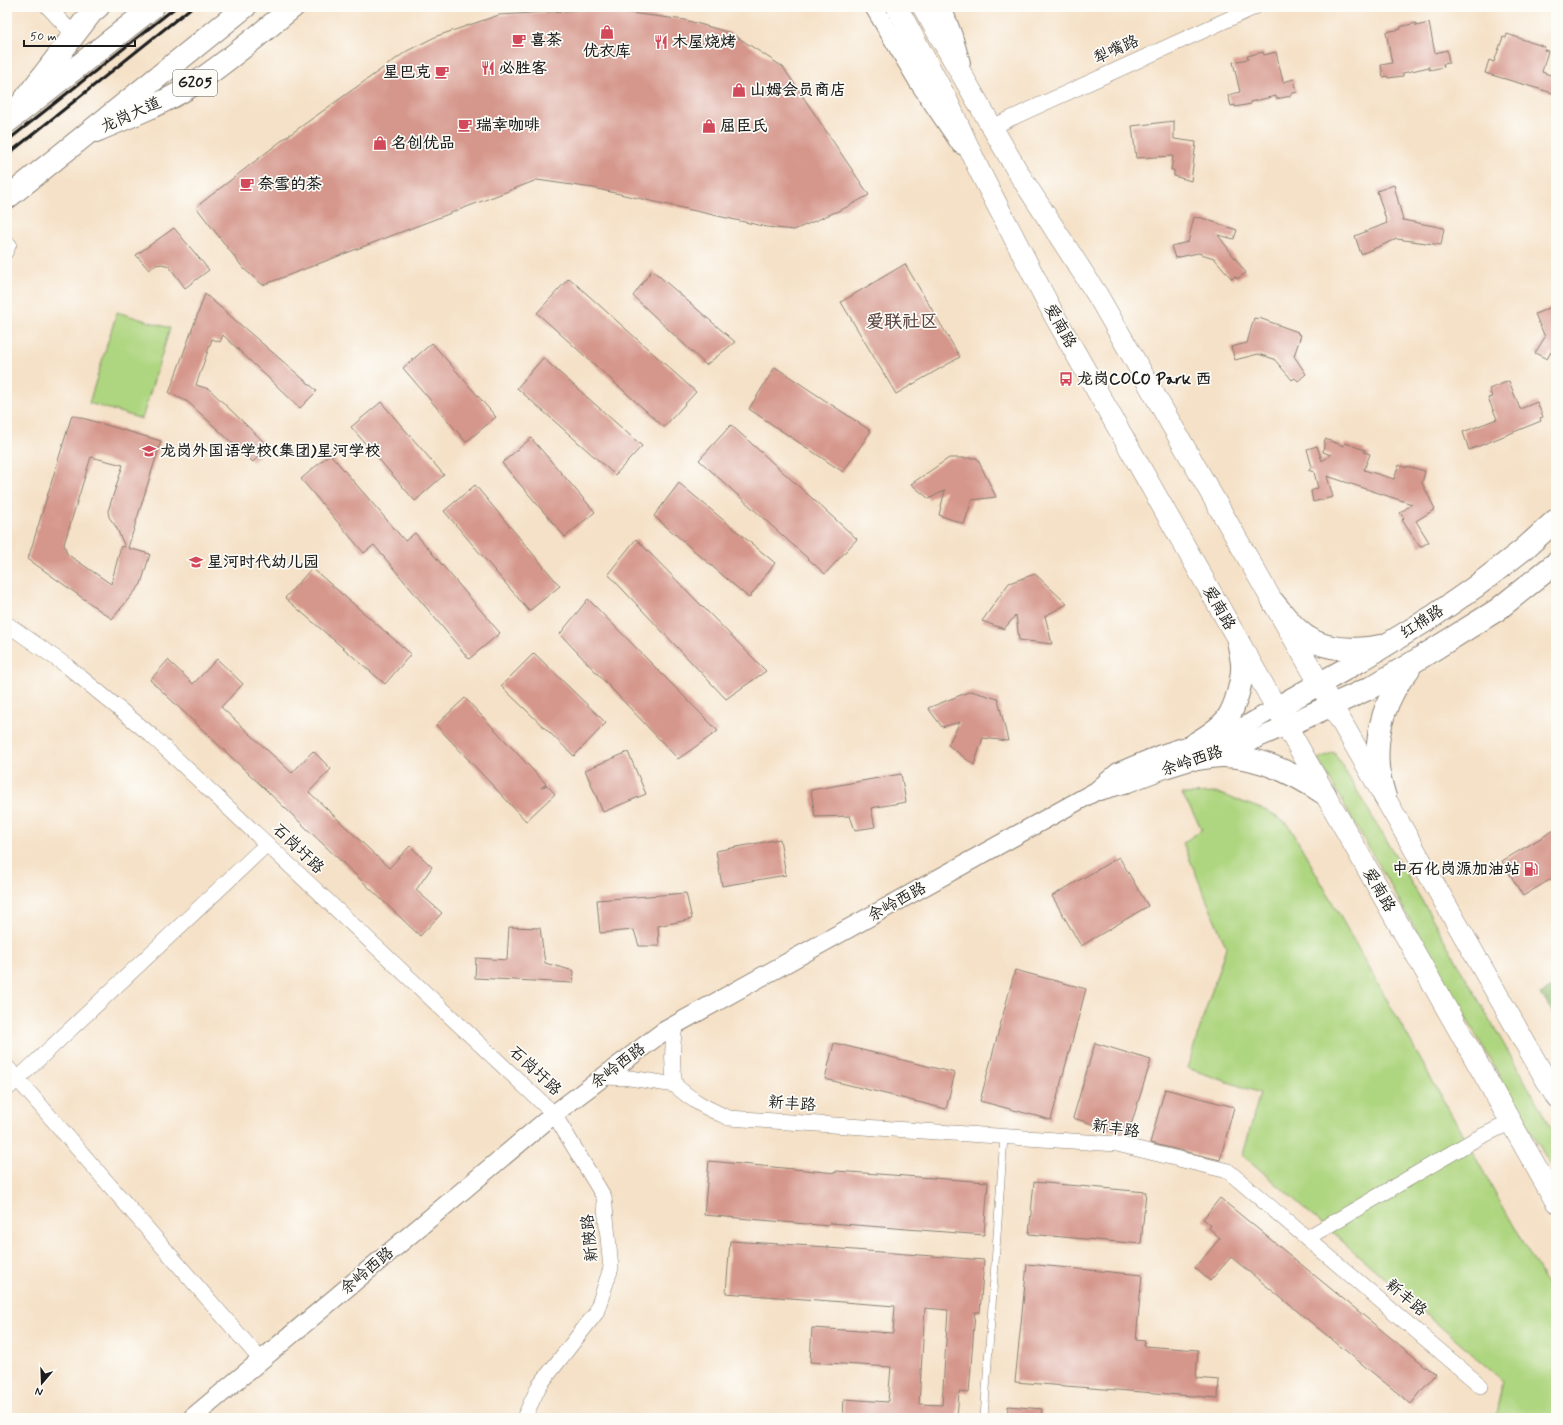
<svg xmlns="http://www.w3.org/2000/svg" width="1563" height="1425" viewBox="0 0 1563 1425" font-family="Mynerve,'LXGW WenKai TC',sans-serif">
  <style>
    .green { fill: #aed57f; stroke: #65784e }
    .forest { fill: #8ab66e; stroke: #536945 }
    .building { fill: #d5968b; fill-rule: evenodd }
    .lines { fill: none; stroke-linecap: round; stroke-linejoin: round }
    .service-casing { stroke: #887e72; stroke-width: 8 }
    .pedestrian-casing { stroke: #887e72; stroke-width: 12 }
    .minor-casing { stroke: #887e72; stroke-width: 16 }
    .tertiary-casing { stroke: #887e72; stroke-width: 20 }
    .secondary-casing { stroke: #887e72; stroke-width: 22 }
    .primary-casing { stroke: #887e72; stroke-width: 24 }
    .trunk-casing { stroke: #887e72; stroke-width: 24 }
    .service { stroke: #fff; stroke-width: 7 }
    .pedestrian { stroke: #fff; stroke-width: 11 }
    .minor { stroke: #fff; stroke-width: 15 }
    .tertiary { stroke: #fff; stroke-width: 18 }
    .secondary { stroke: #fff; stroke-width: 21 }
    .primary { stroke: #fff; stroke-width: 22 }
    .trunk { stroke: #fff; stroke-width: 22 }
    .rail { stroke: #1c1c1c; stroke-width: 3 }
    .labels { text-anchor: middle; dominant-baseline: central; stroke-width: 3.5; stroke-linejoin: round; paint-order: stroke }
    .shield { fill: #fdfcf7; stroke: #605f5e; stroke-width: 1 }
    .shield-label { font-size: 15px; font-weight: bold; fill: #1c1c1c }
    .poi-label { font-size: 16px; font-weight: bold; fill: #1c1c1c; stroke: #fdfcf7; text-anchor: start }
    .street-label { font-size: 16px; fill: #1c1c1c; stroke: #fdfcf7 }
    .quarter-label { font-size: 18px; font-weight: bold; fill: #5d4743; stroke: #fdfcf7 }
  </style>
  <rect width="100%" height="100%" fill="#fdfcf7"/>
  <filter id="ink" filterUnits="userSpaceOnUse"><feTurbulence type="fractalNoise" baseFrequency=".025" numOctaves="2"/><feDisplacementMap in="SourceGraphic" scale="8" xChannelSelector="R" yChannelSelector="G"/><feConvolveMatrix kernelMatrix="1 2 1 2 8 2 1 2 1" color-interpolation-filters="sRGB"/></filter>
  <filter id="wash" filterUnits="userSpaceOnUse"><feTurbulence type="fractalNoise" baseFrequency=".012" numOctaves="4" result="noise"/><feDisplacementMap in="SourceGraphic" scale="16" xChannelSelector="R" yChannelSelector="G"/><feGaussianBlur stdDeviation="0.9" result="paint"/><feColorMatrix in="noise" values="0 0 0 0 0 0 0 0 0 0 0 0 0 0 0 0 0 1.4 0 .05"/><feComposite in="paint" operator="in"/></filter>
  <g filter="url(#wash)">
    <rect width="100%" height="100%" fill="#f5e1c7"/>
    <g class="green">
      <path d="M117,312L170,328L142,419L89,403Z"/>
      <path d="M1334,752L1428,911L1556,1136V1175L1318,759Z"/>
      <path d="M1218,793L1267,811L1289,825L1556,1301V1418H1495L1503,1381L1243,1155L1260,1093L1187,1068L1226,947L1183,843L1202,829L1182,794Z"/>
    </g>
    <path class="forest" d="M1556,984V1018L1541,994Z"/>
    <g id="blocks">
      <g class="building">
        <path d="M599,9L685,20L731,33L783,67L869,195L847,207L794,230L767,227L593,188L537,180L263,285L244,269L196,207L285,138L407,51L437,36L499,15Z"/>
        <path d="M1416,23V26L1429,23L1435,53L1447,50L1449,63L1443,64L1444,67L1429,70V67L1403,73V76L1388,78L1387,76L1383,77L1381,65L1392,63L1386,32L1401,29L1400,27Z"/>
        <path d="M1507,34L1545,47L1544,50L1548,51L1542,72L1556,77V94L1485,73L1489,60L1494,62L1503,37L1506,38Z"/>
        <path d="M1263,52L1264,55L1276,52L1283,82L1294,79L1297,92L1291,94V96L1276,99V96L1250,102L1251,104L1235,107V105L1231,106L1228,95L1240,92L1233,62L1248,59L1247,56Z"/>
        <path d="M1174,121V139L1196,142L1191,181L1174,176V170H1171L1173,156L1136,158L1132,126Z"/>
        <path d="M1394,185L1403,220L1444,228L1441,245L1397,239L1361,254L1355,236L1387,223L1377,191Z"/>
        <path d="M1194,217L1199,218V217L1237,230L1234,239L1218,235L1246,273L1237,279L1235,276L1232,279L1214,258L1198,253L1175,258L1171,246L1188,242Z"/>
        <path d="M174,228L209,270L185,288L169,266L162,264L155,265L149,270L136,255Z"/>
        <path d="M905,264L960,357L896,394L841,302Z"/>
        <path d="M652,270L735,342L706,365L633,296Z"/>
        <path d="M569,278L696,392L664,427L537,313Z"/>
        <path d="M205,294L317,391L300,408L223,335L220,342L212,339L196,385L209,389L268,446L253,462L188,402L169,393Z"/>
        <path d="M1556,305V362L1551,352L1547,359L1535,353L1545,337L1535,314Z"/>
        <path d="M1254,318L1259,319V318L1298,332L1297,333L1301,335L1294,356L1306,374L1298,381L1295,378L1292,380L1274,359L1258,354L1235,360L1231,347L1247,343Z"/>
        <path d="M432,343L496,417L466,442L403,368Z"/>
        <path d="M543,358L642,446L615,475L517,388Z"/>
        <path d="M775,367L871,431L843,472L749,409Z"/>
        <path d="M1509,381L1520,409L1537,402L1543,417L1540,418L1541,421L1469,450L1463,432L1497,419L1488,398L1492,397L1489,389Z"/>
        <path d="M381,402L444,475L415,501L351,427Z"/>
        <path d="M72,415L161,441L128,548L150,554L141,584L112,619L28,559ZM91,457L123,465L108,511L109,517L116,527L125,547L121,546L111,584L67,554L64,544Z"/>
        <path d="M731,425L857,539L825,574L699,460Z"/>
        <path d="M531,438L595,512L565,537L502,463Z"/>
        <path d="M1325,439L1344,446L1345,443L1365,450L1364,452L1370,454L1364,470L1394,479L1399,465L1406,468V466L1425,471L1422,483L1435,509L1416,521L1429,542L1420,547L1402,520L1404,518L1400,513L1412,504L1327,476L1333,497L1313,502L1311,491L1318,488L1314,472L1308,470L1312,467L1307,449L1317,446L1322,461L1331,455L1323,452Z"/>
        <path d="M330,454L405,541L415,533L500,633L469,659L374,545L364,553L301,479Z"/>
        <path d="M949,458H977L996,497L972,500L964,524L939,515L945,490L929,499L911,484Z"/>
        <path d="M679,483L775,563L749,598L654,516Z"/>
        <path d="M475,485L560,586L529,611L444,511Z"/>
        <path d="M636,539L766,671L726,699L608,574Z"/>
        <path d="M312,568L411,654L385,684L285,598Z"/>
        <path d="M1035,574L1067,604L1045,616L1052,644L1019,640L1016,615L1004,629L982,621L1009,583Z"/>
        <path d="M588,599L718,731L678,759L560,634Z"/>
        <path d="M534,653L606,723L574,756L501,686Z"/>
        <path d="M217,659L243,684L221,707L292,773L313,751L331,769L309,792L389,868L410,846L432,867L416,890L442,913L420,936L150,680L168,660L193,684Z"/>
        <path d="M971,691L998,699L1008,741L983,738L974,765L948,745L960,722L942,727L928,708Z"/>
        <path d="M465,698L546,784L541,788L547,785L555,794L526,821L436,725Z"/>
        <path d="M628,752L646,794L603,812L585,770Z"/>
        <path d="M901,774L906,802L871,808L875,827L855,830L850,816L815,817L811,790Z"/>
        <path d="M1556,829V876L1523,896L1502,861Z"/>
        <path d="M780,839L786,875L722,886L716,851Z"/>
        <path d="M1119,857L1148,906L1081,946L1052,896Z"/>
        <path d="M686,893L692,919L658,926L659,946H639L634,930L600,933L597,900Z"/>
        <path d="M509,927L540,928L545,963L574,971L573,983L475,978L476,958L507,960Z"/>
        <path d="M1015,970L1086,989L1051,1120L980,1101Z"/>
        <path d="M834,1043L955,1073L946,1109L825,1079Z"/>
        <path d="M1095,1043L1151,1060L1128,1135L1073,1118Z"/>
        <path d="M1165,1089L1234,1107L1220,1160L1150,1143Z"/>
        <path d="M709,1161L836,1173V1171L988,1182L984,1235L830,1223L829,1226L704,1215Z"/>
        <path d="M1034,1182L1146,1192L1141,1244L1029,1234Z"/>
        <path d="M1220,1198L1435,1374L1411,1404L1231,1257L1210,1281L1195,1268L1220,1238L1209,1228L1211,1225L1203,1219Z"/>
        <path d="M730,1241L828,1247V1248L984,1260L980,1312H975L969,1393L959,1392L957,1418H843L844,1399L888,1402L891,1367L810,1362L812,1328L893,1333L895,1306L726,1293ZM925,1308L948,1310L942,1405L919,1404Z"/>
        <path d="M1027,1264L1142,1275L1136,1340L1145,1341L1144,1346L1198,1350L1196,1378L1219,1380L1218,1398L1015,1382Z"/>
        <path d="M1008,1406L1042,1409L1041,1418H1007Z"/>
      </g>
    </g>
  </g>
  <g filter="url(#ink)">
    <use href="#blocks" fill-opacity="0" stroke="#887e72" stroke-width="1"/>
    <g class="lines">
      <defs>
        <path id="service" d="M984,1418L1004,1137"/>
        <path id="pedestrian" d="M7,253L11,244"/>
        <g id="minor">
          <path d="M48,7L74,35"/>
          <path d="M992,127L1255,7"/>
          <path d="M7,624L67,666L151,735L554,1114L604,1197L611,1268L596,1313L539,1386L524,1418"/>
          <path d="M7,1067L261,1360"/>
          <path d="M603,1077L630,1078L675,1085C671,1064 672,1046 675,1025"/>
          <path d="M675,1085C692,1101 708,1109 729,1118L1117,1144L1228,1171L1481,1386"/>
          <path d="M7,1089L267,844"/>
          <path d="M1307,1238L1474,1140L1511,1122"/>
        </g>
        <g id="tertiary">
          <path d="M874,7L919,83L961,145"/>
          <path d="M942,7L953,36L961,63"/>
          <path d="M1099,791L1128,783L1165,769L1245,744L1286,726"/>
          <path d="M192,1418L554,1114L664,1031L1096,791L1118,772L1161,754L1239,729L1276,708"/>
        </g>
        <g id="secondary">
          <path d="M897,7L947,100L979,170L1054,315L1556,1202"/>
          <path d="M923,7L1019,174L1098,296L1556,1097"/>
        </g>
        <g id="primary">
          <path d="M16,111L74,35L91,13L98,7"/>
          <path d="M96,131C130,116 166,103 197,82C231,59 262,32 293,7"/>
          <path d="M1274,603C1284,615 1294,629 1307,637C1328,652 1357,650 1380,646"/>
          <path d="M1276,708L1358,662L1432,617L1475,587L1524,549L1556,520"/>
          <path d="M1286,726L1370,688L1412,663L1497,610L1556,563"/>
          <path d="M1196,743C1207,736 1218,730 1226,720C1236,707 1243,679 1242,663C1241,656 1240,649 1238,641"/>
          <path d="M1197,759C1205,758 1214,756 1222,756C1259,756 1295,774 1325,794"/>
          <path d="M1385,797C1382,787 1379,777 1378,767C1375,731 1386,696 1409,669"/>
        </g>
        <g id="trunk">
          <path d="M7,122L153,7"/>
          <path d="M7,198L245,7"/>
        </g>
      </defs>
      <use href="#service" class="service-casing"/>
      <use href="#pedestrian" class="pedestrian-casing"/>
      <use href="#minor" class="minor-casing"/>
      <use href="#tertiary" class="tertiary-casing"/>
      <use href="#secondary" class="secondary-casing"/>
      <use href="#primary" class="primary-casing"/>
      <use href="#trunk" class="trunk-casing"/>
      <use href="#service" class="service"/>
      <use href="#pedestrian" class="pedestrian"/>
      <use href="#minor" class="minor"/>
      <use href="#tertiary" class="tertiary"/>
      <use href="#secondary" class="secondary"/>
      <use href="#primary" class="primary"/>
      <use href="#trunk" class="trunk"/>
      <g class="rail">
        <path d="M7,141L176,7"/>
        <path d="M7,155L192,7"/>
      </g>
    </g>
  </g>
  <defs>
    <symbol id="shop-bare" viewBox="-9 -9 18 18"><path d="M-5-2.5h2.3a2.7 3.5 0 0 1 5.4 0H5L5.5 6h-11ZM-1.5-2.5h3a1.5 2.3 0 0 0-3 0Z" fill="#d1495b" stroke="#fdfcf7" stroke-width="2.5" paint-order="stroke"/></symbol>
    <symbol id="cafe-bare" viewBox="-9 -9 18 18"><path d="M-5.5-4.5H6V0H3Q3 3.5 0 3.5H-2.5Q-5.5 3.5-5.5 0ZM3-3.2v2h1.7v-2ZM-6 4.5H4V6H-6Z" fill="#d1495b" stroke="#fdfcf7" stroke-width="2.5" paint-order="stroke"/></symbol>
    <symbol id="restaurant-bare" viewBox="-9 -9 18 18"><path d="M-5-6h1v4h1v-4h1v4h1v-4h1v5L-1.5 .5V6h-2V.5L-5-1ZM5-6V6H3V1.5H1.5Q1.5-4 5-6Z" fill="#d1495b" stroke="#fdfcf7" stroke-width="2.5" paint-order="stroke"/></symbol>
    <symbol id="bus-bare" viewBox="-9 -9 18 18"><path d="M-5-6H5V4H4V6H2V4H-2V6H-4V4H-5ZM-3.5-4V0h7V-4ZM-3.5 1.2v1.5H-2V1.2ZM2 1.2v1.5H3.5V1.2Z" fill="#d1495b" stroke="#fdfcf7" stroke-width="2.5" paint-order="stroke"/></symbol>
    <symbol id="school-bare" viewBox="-9 -9 18 18"><path d="M0-5L7-2L0 1L-7-2ZM-4 1L0 2.5L4 1V4Q0 6-4 4Z" fill="#d1495b" stroke="#fdfcf7" stroke-width="2.5" paint-order="stroke"/></symbol>
    <symbol id="fuel-bare" viewBox="-9 -9 18 18"><path d="M-5.5-6h7V0h2V4h1.3V-2.5L3-4.5l.8-.8L6-3V5H2.5V1h-1V6h-7ZM-4.2-4.7v3.2H.2V-4.7Z" fill="#d1495b" stroke="#fdfcf7" stroke-width="2.5" paint-order="stroke"/></symbol>
  </defs>
  <g fill-rule="evenodd">
    <use href="#shop-bare" x="597" y="22" width="20" height="20"/>
    <use href="#cafe-bare" x="509" y="30" width="20" height="20"/>
    <use href="#restaurant-bare" x="651" y="32" width="20" height="20"/>
    <use href="#restaurant-bare" x="478" y="58" width="20" height="20"/>
    <use href="#cafe-bare" x="432" y="62" width="20" height="20"/>
    <use href="#shop-bare" x="729" y="80" width="20" height="20"/>
    <use href="#cafe-bare" x="455" y="115" width="20" height="20"/>
    <use href="#shop-bare" x="699" y="116" width="20" height="20"/>
    <use href="#shop-bare" x="370" y="133" width="20" height="20"/>
    <use href="#cafe-bare" x="237" y="174" width="20" height="20"/>
    <use href="#bus-bare" x="1056" y="369" width="20" height="20"/>
    <use href="#school-bare" x="139" y="441" width="20" height="20"/>
    <use href="#school-bare" x="186" y="552" width="20" height="20"/>
    <use href="#fuel-bare" x="1521" y="859" width="20" height="20"/>
  </g>
  <g class="labels">
    <rect class="shield" x="173" y="70" width="44" height="26" rx="3"/>
    <g class="shield-label">
      <text x="195" y="83">G205</text>
    </g>
    <g class="poi-label">
      <text x="530" y="40">喜茶</text>
      <text x="672" y="42">木屋烧烤</text>
      <text x="607" y="51" text-anchor="middle">优衣库</text>
      <text x="499" y="68">必胜客</text>
      <text x="431" y="72" text-anchor="end">星巴克</text>
      <text x="750" y="90">山姆会员商店</text>
      <text x="476" y="125">瑞幸咖啡</text>
      <text x="720" y="126">屈臣氏</text>
      <text x="391" y="143">名创优品</text>
      <text x="258" y="184">奈雪的茶</text>
      <text x="1077" y="379">龙岗COCO Park 西</text>
      <text x="160" y="451">龙岗外国语学校(集团)星河学校</text>
      <text x="207" y="562">星河时代幼儿园</text>
      <text x="1520" y="869" text-anchor="end">中石化岗源加油站</text>
    </g>
    <g class="street-label">
      <text transform="translate(1116 50) rotate(-24)">犁嘴路</text>
      <text transform="translate(131 115) rotate(-24)">龙岗大道</text>
      <text transform="translate(1060 326) rotate(61)">爱南路</text>
      <text transform="translate(1219 608) rotate(60)">爱南路</text>
      <text transform="translate(1422 622) rotate(-33)">红棉路</text>
      <text transform="translate(1192 761) rotate(-18)">余岭西路</text>
      <text transform="translate(298 849) rotate(44)">石岗圩路</text>
      <text transform="translate(1379 890) rotate(60)">爱南路</text>
      <text transform="translate(897 902) rotate(-29)">余岭西路</text>
      <text transform="translate(618 1066) rotate(-37)">余岭西路</text>
      <text transform="translate(535 1071) rotate(43)">石岗圩路</text>
      <text transform="translate(792 1104) rotate(4)">新丰路</text>
      <text transform="translate(1116 1129) rotate(8)">新丰路</text>
      <text transform="translate(590 1238) rotate(-96)">新陂路</text>
      <text transform="translate(367 1271) rotate(-40)">余岭西路</text>
      <text transform="translate(1406 1298) rotate(40)">新丰路</text>
    </g>
    <g class="quarter-label">
      <text x="902" y="322">爱联社区</text>
    </g>
  </g>
  <rect width="1563" height="1425" fill="none" stroke="#fdfcf7" stroke-width="24"/>
  <g transform="translate(42 1383) rotate(199)" stroke="#fdfcf7" stroke-width="3" paint-order="stroke">
  <path d="M0-3L7 15L0 10L-7 15Z" fill="#1c1c1c"/>
  <text y="-6" font-size="11" font-weight="bold" text-anchor="middle" fill="#1c1c1c">N</text>
  </g>
  <path d="M24 40v6h111v-6" fill="none" stroke="#1c1c1c" stroke-width="2"/>
  <text x="30" y="40" font-size="12" fill="#1c1c1c" stroke="#fdfcf7" stroke-width="3" paint-order="stroke">50 m</text>
</svg>
